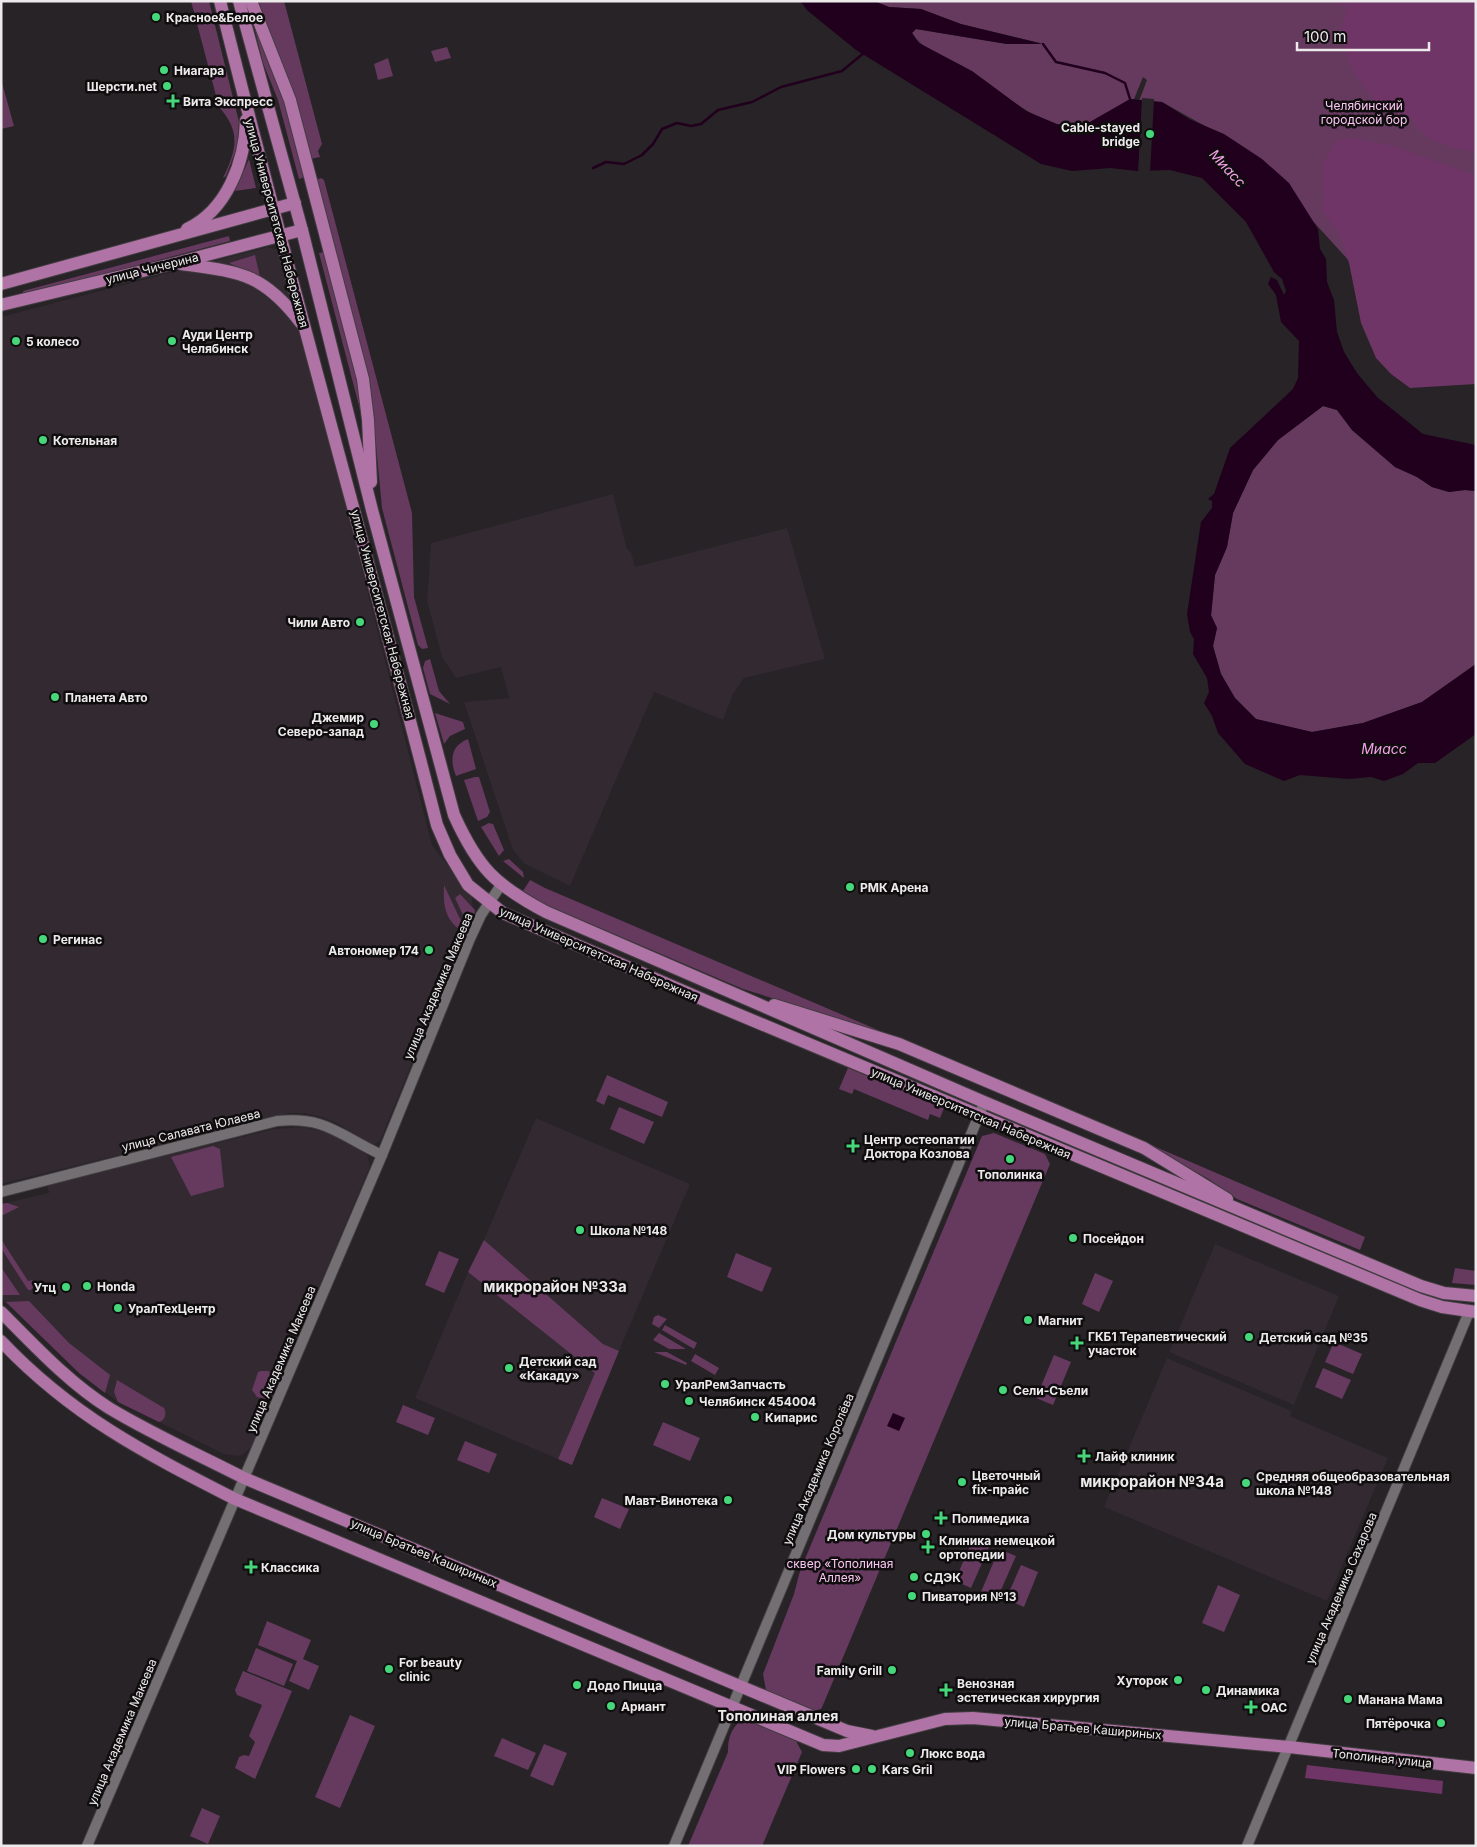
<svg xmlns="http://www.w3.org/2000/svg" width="1477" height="1847" viewBox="0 0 1477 1847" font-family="Inter,sans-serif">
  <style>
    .built { fill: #322931 }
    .green { fill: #663a5f }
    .forest { fill: #6e3566 }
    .water { fill: #20001c }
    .pier { fill: #272326 }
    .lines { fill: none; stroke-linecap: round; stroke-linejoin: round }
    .stream { stroke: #20001c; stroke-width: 2.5 }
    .minor-casing { stroke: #413d40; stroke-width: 12 }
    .major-casing { stroke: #413d40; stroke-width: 14 }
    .minor { stroke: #746f73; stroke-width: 10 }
    .major { stroke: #af73a5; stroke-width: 12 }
    .poi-dot { fill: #46d77a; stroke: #0f0d0e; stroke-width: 2 }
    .labels { text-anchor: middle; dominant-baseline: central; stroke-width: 5; stroke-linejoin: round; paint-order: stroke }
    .poi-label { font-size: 12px; font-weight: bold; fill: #edeaec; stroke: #0f0d0e; text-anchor: start }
    .park-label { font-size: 12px; fill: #fcc8f3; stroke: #0f0d0e }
    .street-label { font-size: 12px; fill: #edeaec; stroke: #0f0d0e }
    .water-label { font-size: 14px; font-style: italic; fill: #f6a1e8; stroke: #0f0d0e }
    .neighbourhood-label { font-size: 14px; font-weight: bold; fill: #edeaec; stroke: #0f0d0e }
    .quarter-label { font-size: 15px; font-weight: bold; fill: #edeaec; stroke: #0f0d0e }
  </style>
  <rect width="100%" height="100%" fill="#272326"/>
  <g class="built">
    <path d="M268,247L282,251L287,257L363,574L432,845L472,897L473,914L380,1141L375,1144H370L337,1123L322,1117L304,1113H289L1,1184V317Z"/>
    <path d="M613,494L627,549L631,552L635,567L787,528L825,659L744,678L733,694L723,720L654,692L570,886L525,864L513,850L464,702L509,698L501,667L456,678L442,657L427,601L431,543Z"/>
    <path d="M536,1118L690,1184L619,1351L603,1344L483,1242Z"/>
    <path d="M304,1127L336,1135L367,1155L370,1166L252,1446L244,1454L238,1456L224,1454L118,1402L79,1373L1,1298V1204L49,1193L47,1185L274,1129Z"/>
    <path d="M1215,1244L1339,1296L1294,1405L1169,1352Z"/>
    <path d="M468,1272L596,1373L558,1459L415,1398Z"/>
    <path d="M1167,1358L1292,1411L1290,1416L1388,1458L1327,1601L1104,1507Z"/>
  </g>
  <g class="green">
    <path d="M191,1H209L239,122L237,147L226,176L223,178C237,149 241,132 219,107Z"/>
    <path d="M256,1H284L322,144L318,151L320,157L310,159Z"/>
    <path d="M874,1H1476V308L1372,286L1248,150L1162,102L1139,101L1147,80L1143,77L1134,99H1130C1114,109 1092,127 1072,127C1036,126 1001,90 972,72C953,59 924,53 912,33L916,29L1007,44L1040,43L960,24L921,9L889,7Z"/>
    <path d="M251,13L285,99L305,177L299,179L278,100L263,63Z"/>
    <path d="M447,47L451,58L435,62L431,51Z"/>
    <path d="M388,58L393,76L378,80L374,64Z"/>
    <path d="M1,79L14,126L1,129Z"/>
    <path d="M249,159L256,188L235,191Z"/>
    <path d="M321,178L324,180L412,513L414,597L428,648L422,649L418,645L382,508L371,393L316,180Z"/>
    <path d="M229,236L230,241L24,296L23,291Z"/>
    <path d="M325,252L359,381L363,421L319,253Z"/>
    <path d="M255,255L260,277L229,263Z"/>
    <path d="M1323,406L1337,410L1352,430L1395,467L1417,477L1432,487L1449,492L1465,490L1476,491V664L1422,702L1363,723L1312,732L1256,719L1235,698L1221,674L1213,646L1217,628L1211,616L1215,575L1227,547L1233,513L1253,470L1278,440Z"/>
    <path d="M430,659L439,691L450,704L430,694L423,668L425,661Z"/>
    <path d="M435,713L463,722L465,729L450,736L444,744Z"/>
    <path d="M468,739L476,769L456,776C450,761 450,746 468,739Z"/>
    <path d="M475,777H479L490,812L487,817L478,821L464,780Z"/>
    <path d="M489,823L493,824L504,850L499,856L481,827Z"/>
    <path d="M509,859L523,872L524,878L503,861Z"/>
    <path d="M530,880L545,888L892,1036L743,989L544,904L523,891Z"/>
    <path d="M444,885L460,919L472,924L468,935C445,922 443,908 444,885Z"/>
    <path d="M460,894L475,910L474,920L463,915L455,898Z"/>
    <path d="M848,1068L944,1108L940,1118L930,1114L928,1120L854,1089L852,1094L839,1089Z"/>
    <path d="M607,1075L668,1102L662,1117L608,1095L604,1105L596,1101Z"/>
    <path d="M619,1107L654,1122L644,1144L610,1129Z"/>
    <path d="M994,1133L1045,1154L1050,1164L823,1705L821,1709L813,1711L766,1690L763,1674L794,1594L800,1571L982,1136Z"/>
    <path d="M1135,1138L1365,1237L1360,1250L1237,1199L1207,1178Z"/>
    <path d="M213,1146L220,1149L224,1187L191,1196L171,1157Z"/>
    <path d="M7,1203L19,1207L1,1216V1204Z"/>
    <path d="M1,1239L28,1281L33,1280L34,1286L31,1290H28L1,1248Z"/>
    <path d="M484,1240L603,1344L619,1351L572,1465L558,1459L595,1373L468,1272Z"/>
    <path d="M439,1251L459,1259L444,1293L425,1285Z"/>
    <path d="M736,1253L772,1268L762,1292L727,1277Z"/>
    <path d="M1,1267L20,1295H1Z"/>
    <path d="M1455,1268L1476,1271V1285L1452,1283Z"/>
    <path d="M1095,1273L1113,1281L1099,1312L1082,1304Z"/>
    <path d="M29,1301L69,1343L110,1375L105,1393L79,1373L6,1302Z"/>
    <path d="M658,1315L667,1319L659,1328L652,1324L654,1317Z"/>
    <path d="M665,1325L697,1343L694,1349L662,1330Z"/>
    <path d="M659,1333L686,1349H669L653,1340Z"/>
    <path d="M1334,1342L1362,1354L1353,1374L1325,1362Z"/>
    <path d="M654,1352H667L687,1363L686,1365Z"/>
    <path d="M695,1354L719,1368L715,1375L691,1361Z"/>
    <path d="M1054,1355L1071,1362L1053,1405L1036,1398Z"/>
    <path d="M1323,1368L1351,1380L1342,1399L1315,1387Z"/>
    <path d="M261,1371H268L278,1377L272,1394L265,1399L257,1397L252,1390L258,1372Z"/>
    <path d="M117,1380L164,1408C167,1413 165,1421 159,1422L118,1402L114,1392Z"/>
    <path d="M403,1405L435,1418L428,1435L396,1422Z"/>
    <path d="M663,1422L700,1438L690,1461L653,1445Z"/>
    <path d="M465,1441L497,1454L489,1473L457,1460Z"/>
    <path d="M602,1498L629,1509L620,1529L594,1517Z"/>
    <path d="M973,1538L990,1545L971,1588L955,1581Z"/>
    <path d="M999,1549L1016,1556L997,1599L981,1592Z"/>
    <path d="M1021,1565L1038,1572L1024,1607L1006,1599Z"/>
    <path d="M1218,1585L1240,1595L1224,1632L1202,1623Z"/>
    <path d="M267,1621L311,1640L303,1659L319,1666L309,1690L289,1681L297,1661L258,1645Z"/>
    <path d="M256,1648L293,1664L284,1686L247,1671Z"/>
    <path d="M243,1671L292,1691L255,1779L235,1768L239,1757L244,1755L249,1756L255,1742L249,1736L262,1705L237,1695L235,1690Z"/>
    <path d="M350,1715L375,1726L340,1808L315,1797Z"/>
    <path d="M750,1721L796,1741L802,1752L762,1846H688L728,1752C728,1739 730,1731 739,1722Z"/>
    <path d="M502,1738L536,1753L528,1770L494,1756Z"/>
    <path d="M544,1744L567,1753L553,1786L530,1776Z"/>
    <path d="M202,1808L220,1816L208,1844L190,1836Z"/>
  </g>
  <g class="forest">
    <path d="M1330,1H1476V152L1453,148L1430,139L1404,114L1381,110L1354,73L1340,36L1347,6Z"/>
    <path d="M1350,138L1386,144L1476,175V384L1410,388L1391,374L1376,358L1361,323L1349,263L1339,234L1322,210L1324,196L1323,164L1336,140Z"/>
    <path d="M1307,1765L1443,1781L1442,1794L1305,1778Z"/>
  </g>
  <g class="water">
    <path d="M800,1H874L889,7L921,9L961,24L1043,44H1007L916,29L912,33L919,43L972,71L1026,111L1057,124L1081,127L1130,99L1162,102L1189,119L1224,134L1262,159L1289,183L1318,229L1320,249L1326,259L1327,282L1334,300L1337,332L1344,352L1357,373L1377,397L1423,434L1476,445V491L1465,490L1449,492L1432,487L1417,477L1395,467L1352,430L1337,410L1323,406L1278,440L1253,470L1233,513L1227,547L1215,575L1211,615L1217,628L1213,646L1221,674L1235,698L1256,719L1312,732L1363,723L1422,702L1476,664V734L1435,763H1418L1403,774L1384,781L1371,777L1349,779L1300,775L1284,781L1245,764L1218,733L1212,716L1204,703L1209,692L1207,678L1193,654L1194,639L1190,632L1187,614L1201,522L1212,508V501L1208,499L1214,494L1230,448L1293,389L1298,378L1299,341L1281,322L1276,295L1268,284L1271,277L1277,280L1284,295L1286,291L1282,279L1274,272L1246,222L1202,178L1170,170L1137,171L1110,168L1072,171L1041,164L856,50L808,11Z"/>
    <path d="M893,1413L905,1418L899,1431L887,1426Z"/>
  </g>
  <path class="pier" d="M1142,98L1154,99L1150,173H1138Z"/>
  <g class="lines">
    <g class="stream">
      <path d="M1043,44L1056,62L1105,73L1125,83L1130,99"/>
      <path d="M593,168L606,162L624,164L642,155L653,144L662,129L677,123L691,126L701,124L718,110L752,102L781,87L842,71L865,52"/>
    </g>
    <defs>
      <g id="minor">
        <path d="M1,1192L277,1121C327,1116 340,1136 382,1155"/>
        <path d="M87,1846L382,1155L469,941L481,915L501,885"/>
        <path d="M674,1846L982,1108"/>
        <path d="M1247,1846L1469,1312"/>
      </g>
      <g id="major">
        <path d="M220,1C288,277 367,550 437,825L450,855L468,885L503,913L711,1003L1420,1300L1442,1307L1476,1312"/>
        <path d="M239,1L302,230L372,510L454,815C478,868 495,885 546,912L984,1102L1421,1286L1444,1293L1476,1296"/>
        <path d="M251,1L290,100L363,379L368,420L371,482"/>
        <path d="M187,229C227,210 245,162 246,120"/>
        <path d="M181,264C240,272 263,273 301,323"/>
        <path d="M1,284L295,203"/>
        <path d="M1,305L176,263L302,230"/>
        <path d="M774,1005L899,1044L1144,1148L1227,1199"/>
        <path d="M1,1312C34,1345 69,1383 109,1408C152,1434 199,1455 244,1478L847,1731L872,1736"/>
        <path d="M1,1341C72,1416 145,1453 235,1499L823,1745L839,1746L945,1719L973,1718L1289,1747L1476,1768"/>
      </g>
    </defs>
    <use href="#minor" class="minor-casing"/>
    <use href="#major" class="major-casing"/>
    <use href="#minor" class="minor"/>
    <use href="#major" class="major"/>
  </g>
  <g class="poi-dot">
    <circle cx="156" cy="17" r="5"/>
    <circle cx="164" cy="70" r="5"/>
    <circle cx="167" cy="86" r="5"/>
    <path d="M170.5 93.5h5v5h5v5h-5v5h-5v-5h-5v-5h5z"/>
    <circle cx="1150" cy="134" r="5"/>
    <circle cx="16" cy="341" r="5"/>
    <circle cx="172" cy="341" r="5"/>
    <circle cx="43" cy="440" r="5"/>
    <circle cx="360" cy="622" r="5"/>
    <circle cx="55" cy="697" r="5"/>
    <circle cx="374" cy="724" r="5"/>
    <circle cx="850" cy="887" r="5"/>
    <circle cx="43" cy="939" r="5"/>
    <circle cx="429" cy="950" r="5"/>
    <path d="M850.5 1138.5h5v5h5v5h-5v5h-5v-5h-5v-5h5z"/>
    <circle cx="1010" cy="1159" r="5"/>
    <circle cx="580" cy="1230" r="5"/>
    <circle cx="1073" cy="1238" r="5"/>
    <circle cx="87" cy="1286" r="5"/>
    <circle cx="66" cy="1287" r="5"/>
    <circle cx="118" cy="1308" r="5"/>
    <circle cx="1028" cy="1320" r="5"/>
    <circle cx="1249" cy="1337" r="5"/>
    <path d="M1074.5 1335.5h5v5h5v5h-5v5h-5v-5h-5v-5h5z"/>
    <circle cx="509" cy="1368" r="5"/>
    <circle cx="665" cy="1384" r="5"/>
    <circle cx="1003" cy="1390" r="5"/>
    <circle cx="689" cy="1401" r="5"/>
    <circle cx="755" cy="1417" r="5"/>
    <path d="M1081.5 1448.5h5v5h5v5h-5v5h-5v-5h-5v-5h5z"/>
    <circle cx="962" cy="1482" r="5"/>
    <circle cx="1246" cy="1483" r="5"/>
    <circle cx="728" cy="1500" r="5"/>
    <path d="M938.5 1510.5h5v5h5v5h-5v5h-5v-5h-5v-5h5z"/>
    <circle cx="926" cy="1534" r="5"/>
    <path d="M925.5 1539.5h5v5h5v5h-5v5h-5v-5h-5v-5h5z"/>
    <path d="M248.5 1559.5h5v5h5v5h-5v5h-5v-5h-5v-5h5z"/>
    <circle cx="914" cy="1577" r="5"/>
    <circle cx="912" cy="1596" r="5"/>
    <circle cx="389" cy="1669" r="5"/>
    <circle cx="892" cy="1670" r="5"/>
    <circle cx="1178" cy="1680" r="5"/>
    <circle cx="577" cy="1685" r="5"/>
    <path d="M943.5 1682.5h5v5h5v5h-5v5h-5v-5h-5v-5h5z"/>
    <circle cx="1206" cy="1690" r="5"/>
    <circle cx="1348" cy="1699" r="5"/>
    <circle cx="611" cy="1706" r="5"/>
    <path d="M1248.5 1699.5h5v5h5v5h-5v5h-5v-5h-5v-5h5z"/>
    <circle cx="1441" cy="1723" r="5"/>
    <circle cx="910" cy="1753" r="5"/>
    <circle cx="856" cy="1769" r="5"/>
    <circle cx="872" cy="1769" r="5"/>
  </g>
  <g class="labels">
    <g class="poi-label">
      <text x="166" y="17">Красное&amp;Белое</text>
      <text x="174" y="70">Ниагара</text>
      <text x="157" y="86" text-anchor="end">Шерсти.net</text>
      <text x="183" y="101">Вита Экспресс</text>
      <text x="1140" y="127" text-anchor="end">Cable-stayed<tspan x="1140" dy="14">bridge</tspan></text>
      <text x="182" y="334">Ауди Центр<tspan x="182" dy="14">Челябинск</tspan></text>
      <text x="26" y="341">5 колесо</text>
      <text x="53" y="440">Котельная</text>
      <text x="350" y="622" text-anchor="end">Чили Авто</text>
      <text x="65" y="697">Планета Авто</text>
      <text x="364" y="717" text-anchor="end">Джемир<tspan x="364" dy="14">Северо-запад</tspan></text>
      <text x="860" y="887">РМК Арена</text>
      <text x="53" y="939">Регинас</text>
      <text x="419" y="950" text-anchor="end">Автономер 174</text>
      <text x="864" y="1139">Центр остеопатии<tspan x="864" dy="14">Доктора Козлова</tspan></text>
      <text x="1010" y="1174" text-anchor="middle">Тополинка</text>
      <text x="590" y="1230">Школа №148</text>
      <text x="1083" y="1238">Посейдон</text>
      <text x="97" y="1286">Honda</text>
      <text x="56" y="1287" text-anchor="end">Утц</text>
      <text x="128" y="1308">УралТехЦентр</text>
      <text x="1038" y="1320">Магнит</text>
      <text x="1088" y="1336">ГКБ1 Терапевтический<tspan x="1088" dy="14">участок</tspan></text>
      <text x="1259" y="1337">Детский сад №35</text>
      <text x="519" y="1361">Детский сад<tspan x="519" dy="14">«Какаду»</tspan></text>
      <text x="675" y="1384">УралРемЗапчасть</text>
      <text x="1013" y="1390">Сели-Съели</text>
      <text x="699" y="1401">Челябинск 454004</text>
      <text x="765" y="1417">Кипарис</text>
      <text x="1095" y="1456">Лайф клиник</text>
      <text x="972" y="1475">Цветочный<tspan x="972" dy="14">fix-прайс</tspan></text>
      <text x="1256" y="1476">Средняя общеобразовательная<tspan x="1256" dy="14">школа №148</tspan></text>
      <text x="718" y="1500" text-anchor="end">Мавт-Винотека</text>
      <text x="952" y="1518">Полимедика</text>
      <text x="916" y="1534" text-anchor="end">Дом культуры</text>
      <text x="939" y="1540">Клиника немецкой<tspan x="939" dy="14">ортопедии</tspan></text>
      <text x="261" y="1567">Классика</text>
      <text x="924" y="1577">СДЭК</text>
      <text x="922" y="1596">Пиватория №13</text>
      <text x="399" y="1662">For beauty<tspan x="399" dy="14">clinic</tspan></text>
      <text x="882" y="1670" text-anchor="end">Family Grill</text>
      <text x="1168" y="1680" text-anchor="end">Хуторок</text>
      <text x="957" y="1683">Венозная<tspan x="957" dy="14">эстетическая хирургия</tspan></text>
      <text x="587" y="1685">Додо Пицца</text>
      <text x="1216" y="1690">Динамика</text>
      <text x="1358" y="1699">Манана Мама</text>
      <text x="621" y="1706">Ариант</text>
      <text x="1261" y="1707">ОАС</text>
      <text x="1431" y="1723" text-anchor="end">Пятёрочка</text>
      <text x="920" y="1753">Люкс вода</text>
      <text x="846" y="1769" text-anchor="end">VIP Flowers</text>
      <text x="882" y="1769">Kars Gril</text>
    </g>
    <g class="park-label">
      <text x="1364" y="105">Челябинский<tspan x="1364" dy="14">городской бор</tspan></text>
      <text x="840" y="1563">сквер «Тополиная<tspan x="840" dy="14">Аллея»</tspan></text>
    </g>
    <g class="street-label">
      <text transform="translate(277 223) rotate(75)">улица Университетская Набережная</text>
      <text transform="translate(152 268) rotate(-14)">улица Чичерина</text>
      <text transform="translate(383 614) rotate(75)">улица Университетская Набережная</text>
      <text transform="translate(599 954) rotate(24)">улица Университетская Набережная</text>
      <text transform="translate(438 986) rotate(-67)">улица Академика Макеева</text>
      <text transform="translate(971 1113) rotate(23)">улица Университетская Набережная</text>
      <text transform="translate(191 1130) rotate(-14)">улица Салавата Юлаева</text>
      <text transform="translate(281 1359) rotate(-67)">улица Академика Макеева</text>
      <text transform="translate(818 1469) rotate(-67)">улица Академика Королёва</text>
      <text transform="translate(424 1553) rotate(23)">улица Братьев Кашириных</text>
      <text transform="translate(1341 1588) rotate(-67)">улица Академика Сахарова</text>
      <text transform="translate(1083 1728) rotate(5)">улица Братьев Кашириных</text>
      <text transform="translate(122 1732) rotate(-67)">улица Академика Макеева</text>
      <text transform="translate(1382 1758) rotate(6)">Тополиная улица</text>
    </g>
    <g class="water-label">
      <text transform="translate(1228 168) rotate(47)">Миасс</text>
      <text x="1384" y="748">Миасс</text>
    </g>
    <g class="neighbourhood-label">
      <text x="778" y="1715">Тополиная аллея</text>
    </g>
    <g class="quarter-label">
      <text x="555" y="1286">микрорайон №33а</text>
      <text x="1152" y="1481">микрорайон №34а</text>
    </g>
  </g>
  <rect width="1477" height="1847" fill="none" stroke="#edeaec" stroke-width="5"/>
  <path d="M1297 42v8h132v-8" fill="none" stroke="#edeaec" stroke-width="2.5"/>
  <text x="1304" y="42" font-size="15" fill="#edeaec" stroke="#0f0d0e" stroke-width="4" paint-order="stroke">100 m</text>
</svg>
